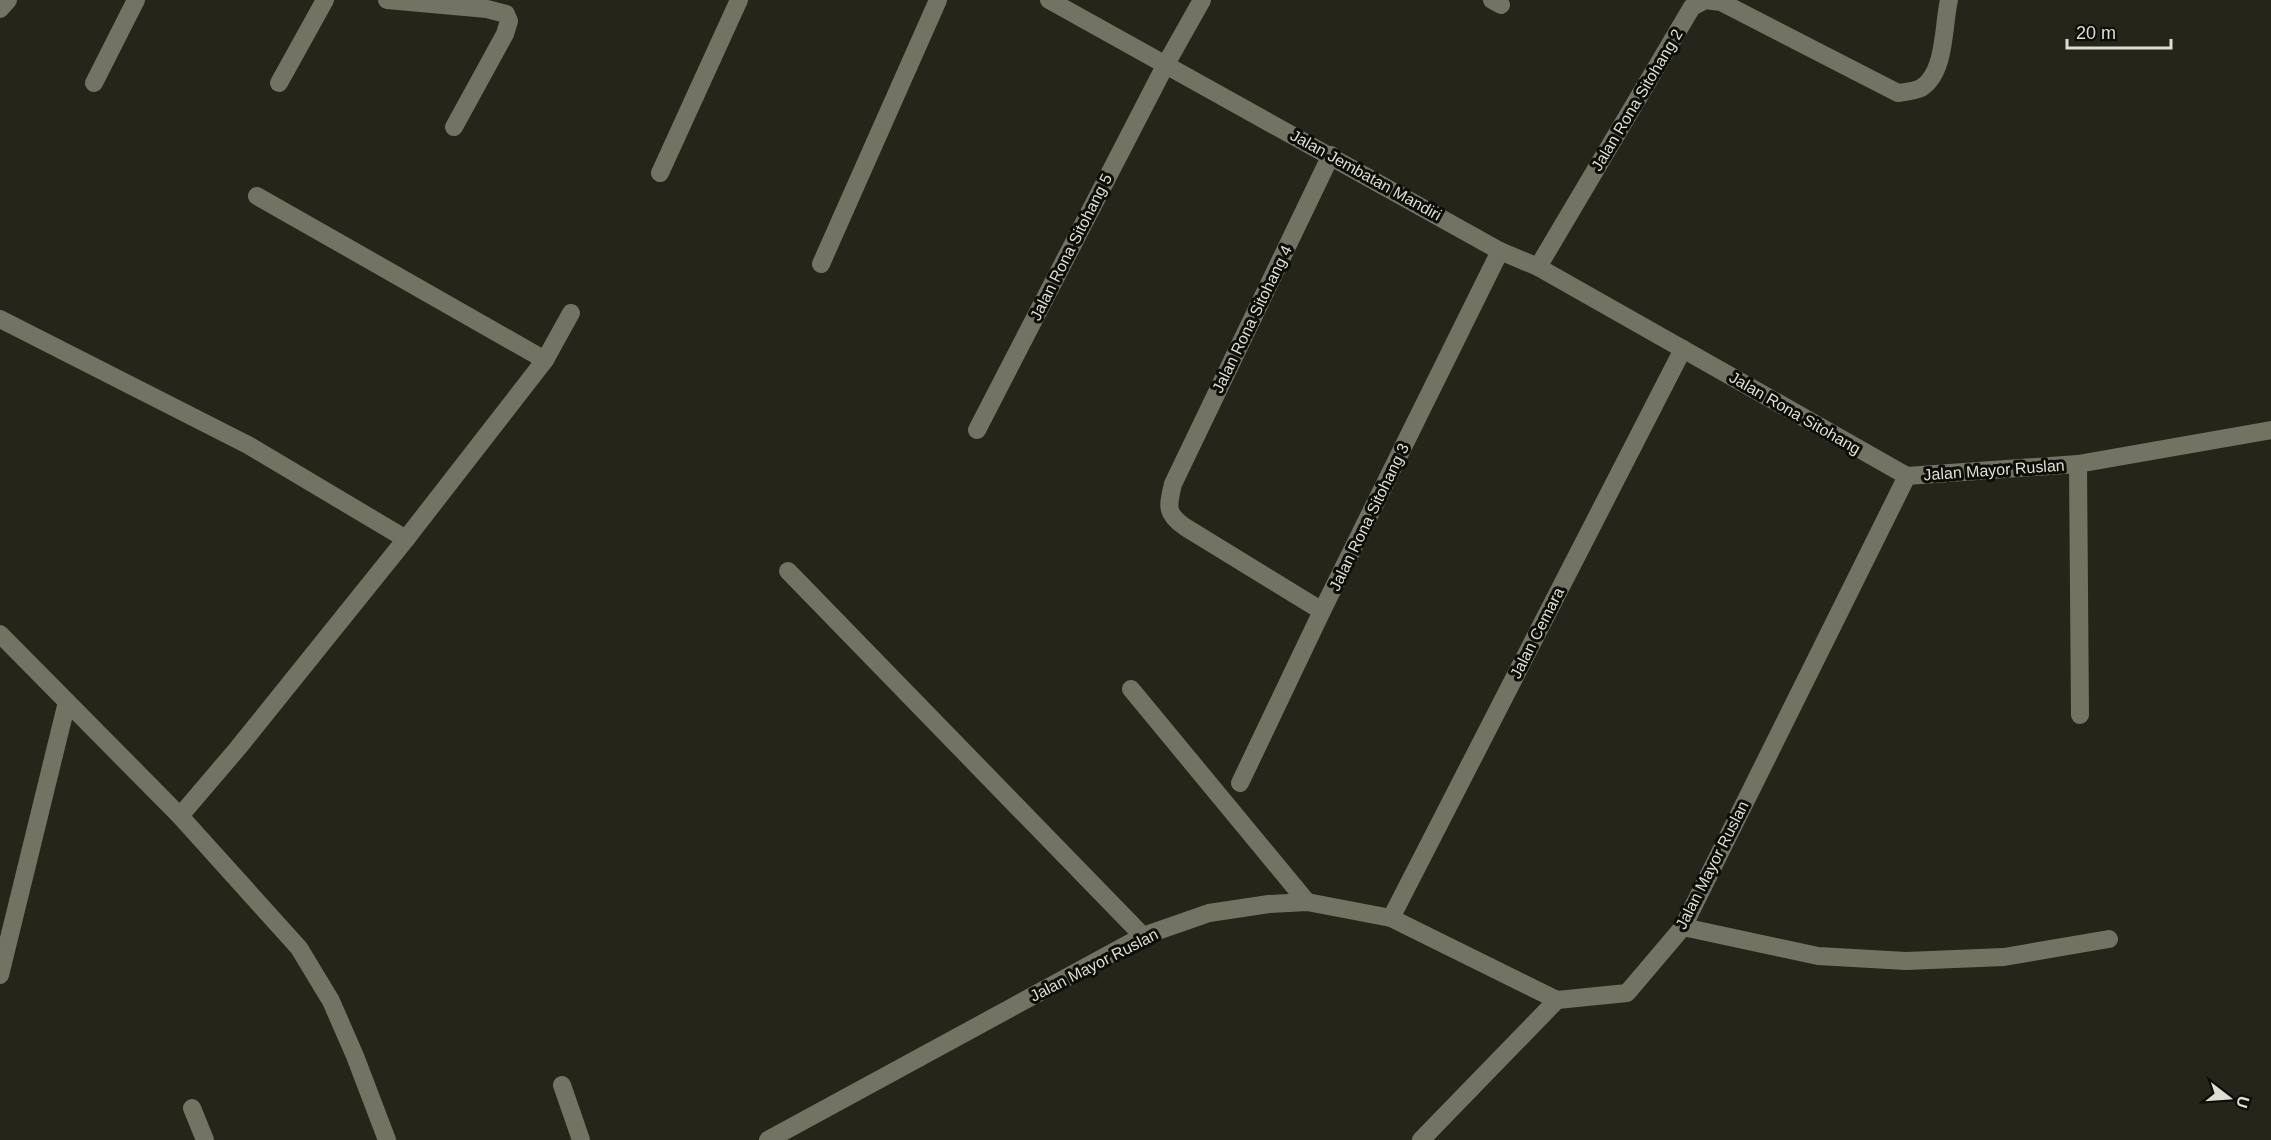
<svg xmlns="http://www.w3.org/2000/svg" width="2271" height="1140" viewBox="0 0 2271 1140" font-family="Arial,sans-serif">
  <style>
    .lines { fill: none; stroke-linecap: round; stroke-linejoin: round }
    .street { stroke: #737364; stroke-width: 18 }
    .labels { text-anchor: middle; dominant-baseline: central; stroke-width: 6; stroke-linejoin: round; paint-order: stroke }
    .street-label { font-size: 16px; fill: #deded5; stroke: #0e0e08 }
  </style>
  <rect width="100%" height="100%" fill="#252519"/>
  <g class="lines">
    <g class="street">
      <path d="M387,0L487,9L506,14L509,21L505,34L454,127"/>
      <path d="M1049,0L1500,251L1538,267L1907,476"/>
      <path d="M1492,0L1501,5"/>
      <path d="M0,9L8,0"/>
      <path d="M94,83L136,0"/>
      <path d="M279,83L325,0"/>
      <path d="M660,173L739,0"/>
      <path d="M257,196L545,360"/>
      <path d="M821,264L938,0"/>
      <path d="M1538,267L1692,7L1705,0L1721,2L1898,93C1905,92 1915,91 1921,88C1946,73 1943,25 1949,0"/>
      <path d="M0,319L248,445L406,539"/>
      <path d="M977,430L1166,64L1202,0"/>
      <path d="M2078,464L2080,715"/>
      <path d="M788,571L1143,936"/>
      <path d="M1322,611L1185,527C1165,513 1168,506 1173,484L1331,155"/>
      <path d="M0,634L180,816L299,948L331,1001L355,1056L387,1140"/>
      <path d="M1131,689L1307,902"/>
      <path d="M1240,783L1322,611L1500,251"/>
      <path d="M180,816L238,748L406,539L545,360L571,313"/>
      <path d="M1391,918L1683,349"/>
      <path d="M1683,927L1818,956L1906,961L2004,957L2109,939"/>
      <path d="M0,975L67,702"/>
      <path d="M562,1085L581,1140"/>
      <path d="M192,1108L205,1140"/>
      <path d="M768,1140L1143,936L1209,913L1269,904L1307,902L1391,918L1557,1000L1627,993L1683,927L1907,476L2078,464L2271,430"/>
      <path d="M1421,1140L1557,1000"/>
    </g>
  </g>
  <g class="labels">
    <g class="street-label">
      <text transform="translate(1637 100) rotate(-59)">Jalan Rona Sitohang 2</text>
      <text transform="translate(1366 175) rotate(29)">Jalan Jembatan Mandiri</text>
      <text transform="translate(1071 247) rotate(-63)">Jalan Rona Sitohang 5</text>
      <text transform="translate(1252 319) rotate(-64)">Jalan Rona Sitohang 4</text>
      <text transform="translate(1795 413) rotate(30)">Jalan Rona Sitohang</text>
      <text transform="translate(1994 470) rotate(-4)">Jalan Mayor Ruslan</text>
      <text transform="translate(1369 517) rotate(-64)">Jalan Rona Sitohang 3</text>
      <text transform="translate(1537 633) rotate(-63)">Jalan Cemara</text>
      <text transform="translate(1712 865) rotate(-63)">Jalan Mayor Ruslan</text>
      <text transform="translate(1094 965) rotate(-27)">Jalan Mayor Ruslan</text>
    </g>
  </g>
  <g transform="translate(2229 1098) rotate(107)" stroke="#0e0e08" stroke-width="4.5" paint-order="stroke">
  <path d="M0-4.5L10 22L0 15L-10 22Z" fill="#deded5"/>
  <text y="-9" font-size="16" font-weight="bold" text-anchor="middle" fill="#deded5">U</text>
  </g>
  <path d="M2067 39v9h104v-9" fill="none" stroke="#deded5" stroke-width="3"/>
  <text x="2076" y="39" font-size="18" fill="#deded5" stroke="#0e0e08" stroke-width="4.5" paint-order="stroke">20 m</text>
</svg>
